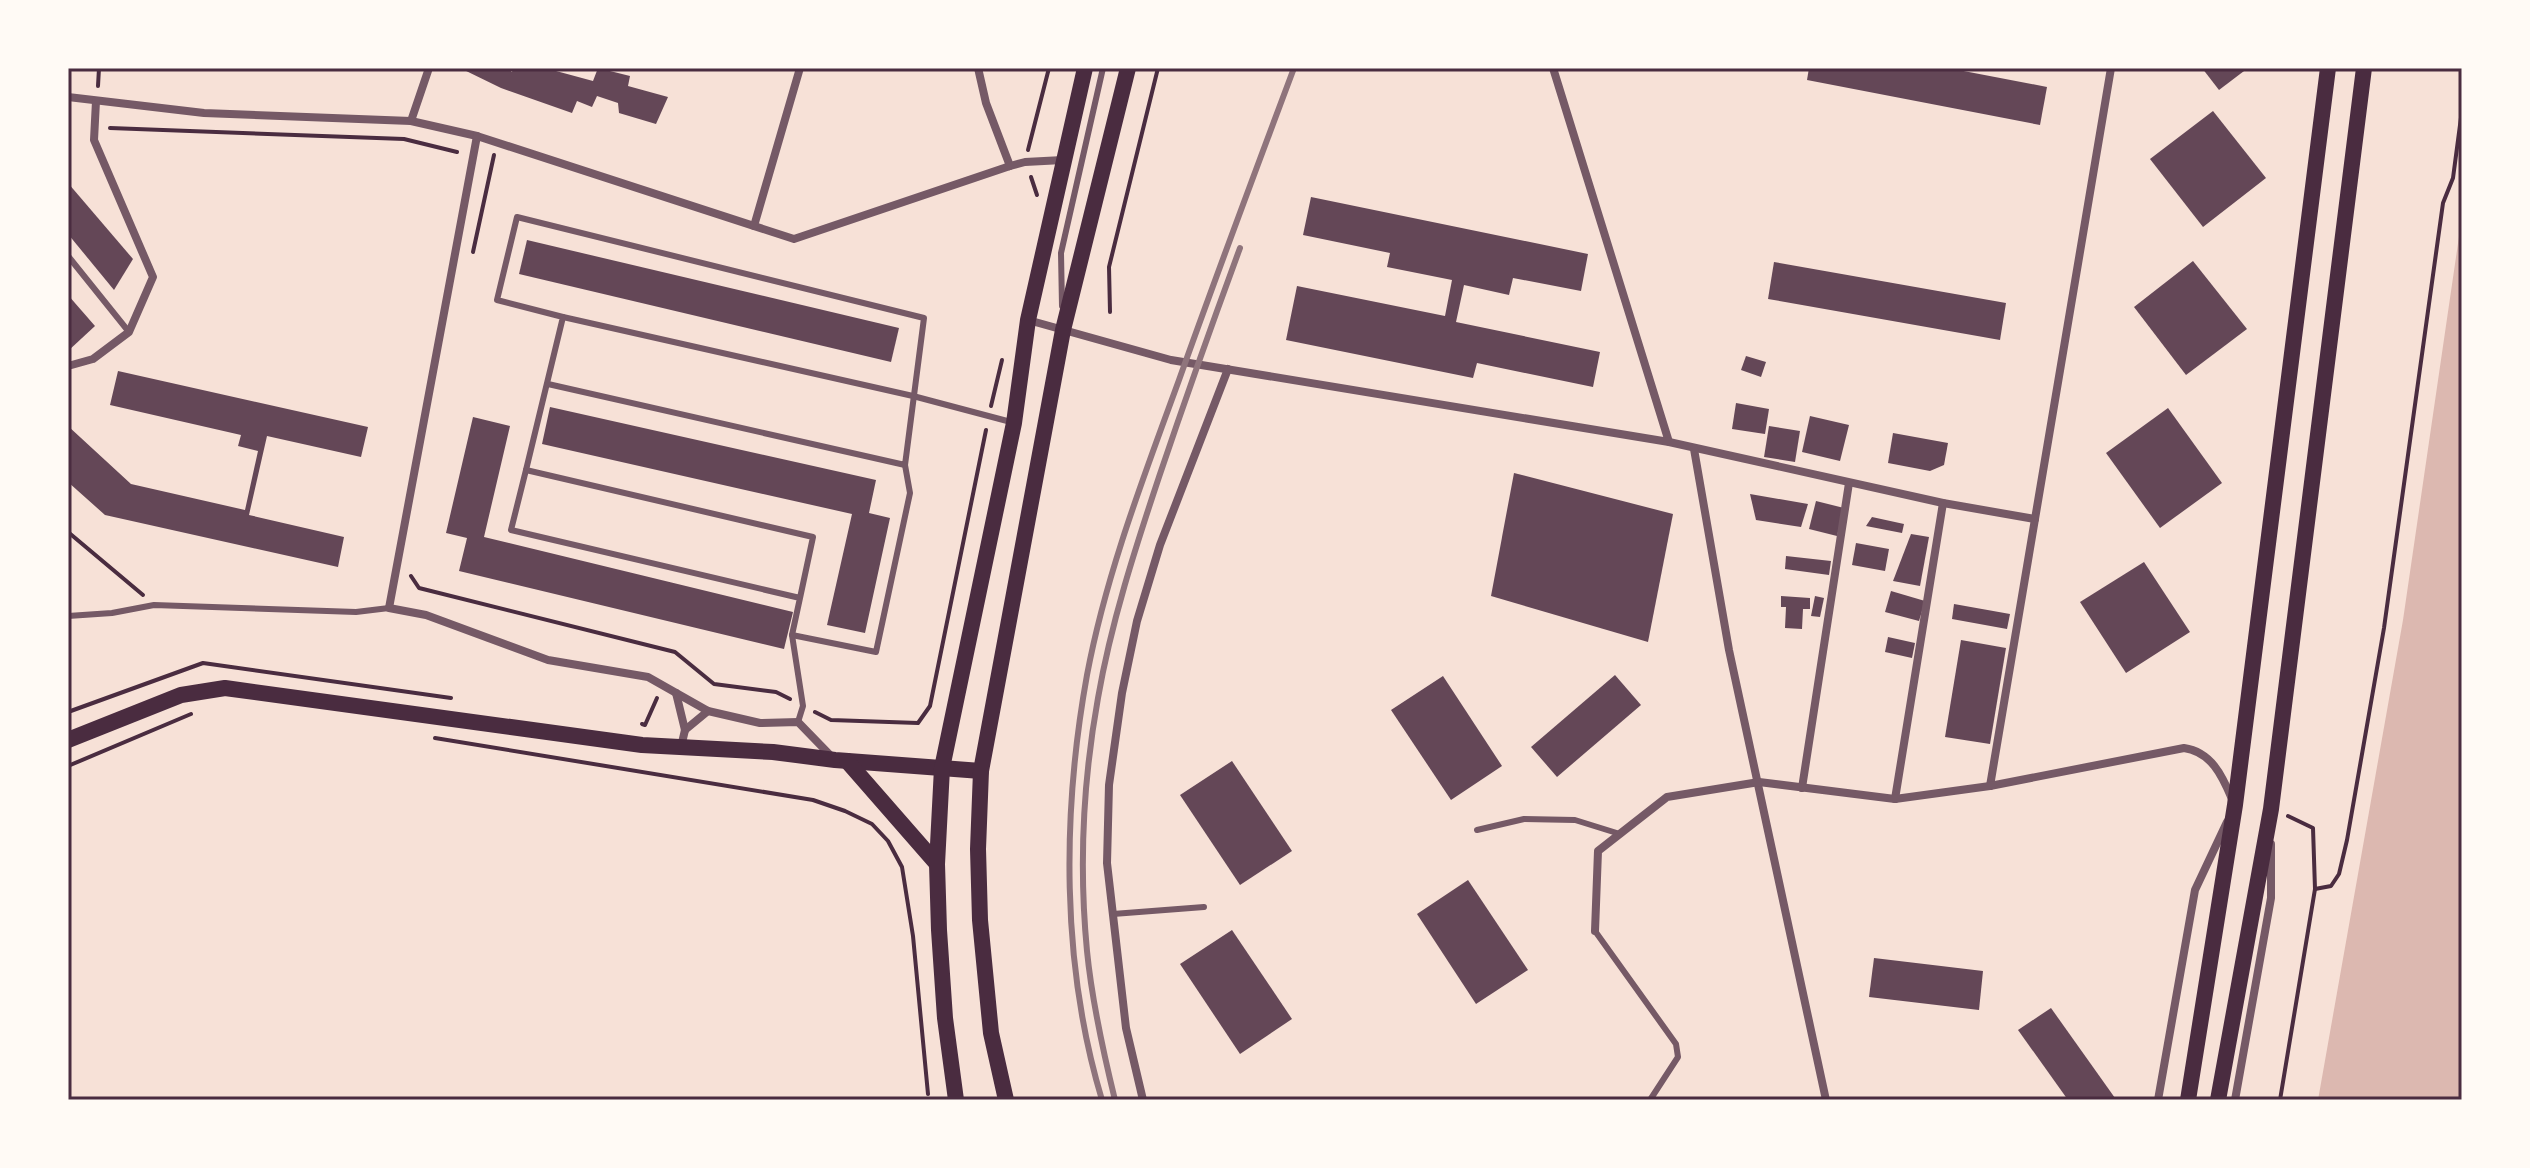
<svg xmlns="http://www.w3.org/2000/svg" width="2530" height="1168" viewBox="0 0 2530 1168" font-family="'Sofia Sans Condensed',sans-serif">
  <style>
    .water { fill: #dcb8b0 }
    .building { fill: #644757 }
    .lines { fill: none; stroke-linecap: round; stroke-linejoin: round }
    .path { stroke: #4a2c40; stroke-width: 4 }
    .service { stroke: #755966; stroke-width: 6 }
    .minor { stroke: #755966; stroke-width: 8 }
    .secondary { stroke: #4a2c40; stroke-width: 16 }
    .rail { stroke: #8f747c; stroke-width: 6 }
    .neatline { fill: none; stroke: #4a2c40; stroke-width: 3 }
  </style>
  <rect width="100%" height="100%" fill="#f7e1d7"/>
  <path class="water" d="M2462,216V1100H2318L2403,620Z"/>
  <g class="building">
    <path d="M460,68H507L512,72L513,68H545L593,81L598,68L630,76L628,86L668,97L656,124L619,113L618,103L597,96L592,107L577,101L572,113L501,88Z"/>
    <path d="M1809,68H1948L2047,87L2040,125L1807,80Z"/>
    <path d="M2202,68H2248L2219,90Z"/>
    <path d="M2213,111L2266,178L2203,227L2150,159Z"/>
    <path d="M68,183L133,259L114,290L68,234Z"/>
    <path d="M1311,197L1588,254L1581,291L1513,278L1509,295L1464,285L1456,322L1600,352L1593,387L1477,363L1473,378L1286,340L1297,286L1445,316L1452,280L1387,267L1390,253L1303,235Z"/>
    <path d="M527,240L899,328L891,362L519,274Z"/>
    <path d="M2193,261L2247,329L2186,375L2134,307Z"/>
    <path d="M1774,262L2006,303L2000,340L1768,299Z"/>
    <path d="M68,295L95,326L68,351Z"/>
    <path d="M1746,356L1766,362L1761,377L1741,370Z"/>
    <path d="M118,371L368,427L361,457L267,436L249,515L344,537L338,567L105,515L68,482V426L131,484L245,510L258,451L238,446L241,435L110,405Z"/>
    <path d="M1736,403L1769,409L1765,434L1732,429Z"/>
    <path d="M550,407L876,480L869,513L890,518L865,633L827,625L852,514L542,444Z"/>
    <path d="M2168,408L2222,483L2160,528L2106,453Z"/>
    <path d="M1810,416L1849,425L1840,461L1802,452Z"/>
    <path d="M473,417L510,426L484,537L793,612L784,649L459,571L467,538L446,533Z"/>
    <path d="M1769,426L1800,431L1795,462L1764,457Z"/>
    <path d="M1893,433L1948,443L1944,465L1930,471L1888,463Z"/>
    <path d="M1514,473L1673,514L1648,642L1491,596Z"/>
    <path d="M1750,494L1808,504L1801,527L1756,520Z"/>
    <path d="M1816,501L1844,508L1837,536L1809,529Z"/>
    <path d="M1872,517L1904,524L1902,533L1866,526Z"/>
    <path d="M1911,534L1929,537L1920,586L1893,581Z"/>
    <path d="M1856,543L1889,549L1885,571L1852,565Z"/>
    <path d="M1786,556L1831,561L1829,575L1785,569Z"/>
    <path d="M2144,562L2190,632L2126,673L2080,602Z"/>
    <path d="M1891,591L1925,601L1919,621L1885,612Z"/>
    <path d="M1781,596L1810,598V609H1803L1802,629L1785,628L1786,607H1781Z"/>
    <path d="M1815,596L1824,598L1820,617L1811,616Z"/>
    <path d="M1954,604L2010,614L2007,629L1952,619Z"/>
    <path d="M1888,637L1915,643L1912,658L1885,652Z"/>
    <path d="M1961,640L2006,648L1990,744L1945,737Z"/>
    <path d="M1615,675L1641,705L1557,777L1531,747Z"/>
    <path d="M1443,676L1502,766L1451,800L1391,710Z"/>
    <path d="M1232,761L1292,851L1240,885L1180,795Z"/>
    <path d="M1468,880L1528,970L1476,1004L1417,914Z"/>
    <path d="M1232,930L1292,1019L1240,1054L1180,964Z"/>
    <path d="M1874,958L1983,971L1979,1010L1869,997Z"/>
    <path d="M2051,1008L2115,1098L2111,1100H2068L2018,1030Z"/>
  </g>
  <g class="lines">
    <g class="path">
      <path d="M98,86L99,68"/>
      <path d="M110,128L404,139L457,152"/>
      <path d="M1028,150L1049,68"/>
      <path d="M1031,177L1037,195"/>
      <path d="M473,252L494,155"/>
      <path d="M1110,312L1109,267L1158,68"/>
      <path d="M991,406L1002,360"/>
      <path d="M68,532L143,595"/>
      <path d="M411,576L419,588L675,652L714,684L776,692L790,699"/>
      <path d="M68,712L203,663L451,698"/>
      <path d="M815,712L831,720L918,723L930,706L986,430"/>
      <path d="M642,724L645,725L657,698"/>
      <path d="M435,738L813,800L845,811L872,824L888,841L902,867L913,936L928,1094"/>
      <path d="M68,766L191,714"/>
      <path d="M2288,816L2313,828L2315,889"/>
      <path d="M2280,1100L2315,889L2331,886L2339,874L2347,840L2384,628L2443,203L2453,178L2462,110"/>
    </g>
    <g class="service">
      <path d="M68,256L129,332"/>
      <path d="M1062,306L1061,253L1103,68"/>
      <path d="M563,317L913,396L1011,422"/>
      <path d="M526,470L563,317L497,300L517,217L924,318L905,465L548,384"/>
      <path d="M68,616L112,613L154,605L356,612L389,608"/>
      <path d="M792,635L876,652L910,493L905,465"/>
      <path d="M798,722L803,706L792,635L800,598L511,530L526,470L813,537L800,598"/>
      <path d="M1477,830L1524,819L1575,820L1620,834"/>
      <path d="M1113,914L1204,907"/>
      <path d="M1595,931L1676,1044L1678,1057L1650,1100"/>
    </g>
    <g class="minor">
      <path d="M978,68L986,103L1010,166"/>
      <path d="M1553,68L1669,442"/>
      <path d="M68,97L204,113L411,121L477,136L794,239L1010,166L1025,162L1063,160"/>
      <path d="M411,121L429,68"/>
      <path d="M477,136L389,608L426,615L548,660L648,677L708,711L760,723L798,722L832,757"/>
      <path d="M754,226L800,68"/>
      <path d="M1028,320L1171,360L1669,442L1943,503L2035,519"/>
      <path d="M68,366L93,359L129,332L153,277L94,140L96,101"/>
      <path d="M1694,449L1729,650L1826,1100"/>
      <path d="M676,693L685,730"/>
      <path d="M681,747L685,730L708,711"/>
      <path d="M1990,786L2111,68"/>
      <path d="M1802,788L1849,483"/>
      <path d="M1895,799L1943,503"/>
      <path d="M1595,931L1598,851L1667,797L1759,782L1895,799L1990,786L2184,748C2211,752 2222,775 2232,799"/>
      <path d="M1143,1100L1126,1028L1107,863L1109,785L1122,693L1137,621L1160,545L1228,369"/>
      <path d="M2158,1100L2195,890L2227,822"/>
      <path d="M2235,1100L2271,898V844"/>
    </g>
    <g class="secondary">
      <path d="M68,740L181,695L225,688L642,745L773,752L835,760L981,771"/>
      <path d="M847,761L937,864"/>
      <path d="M956,1100L945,1018L939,930L937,864L942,768L1014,423L1028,320L1085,68"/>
      <path d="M1006,1100L991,1033L980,920L978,849L981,771L1063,330L1128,68"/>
      <path d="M2188,1100L2235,805L2328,68"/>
      <path d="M2218,1100L2271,809L2364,68"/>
    </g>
    <g class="rail">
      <path d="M1102,1100C1061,964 1062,813 1087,675C1106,574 1144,476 1179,380C1216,276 1255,172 1294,68"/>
      <path d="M1115,1100C1103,1051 1092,1002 1087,951C1079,868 1083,781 1098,698C1111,623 1135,549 1159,477C1185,400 1212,324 1240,248"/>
    </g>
  </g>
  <rect width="2530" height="1168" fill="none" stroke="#fffaf5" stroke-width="140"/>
  <rect x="70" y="70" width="2390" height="1028" class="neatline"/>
</svg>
